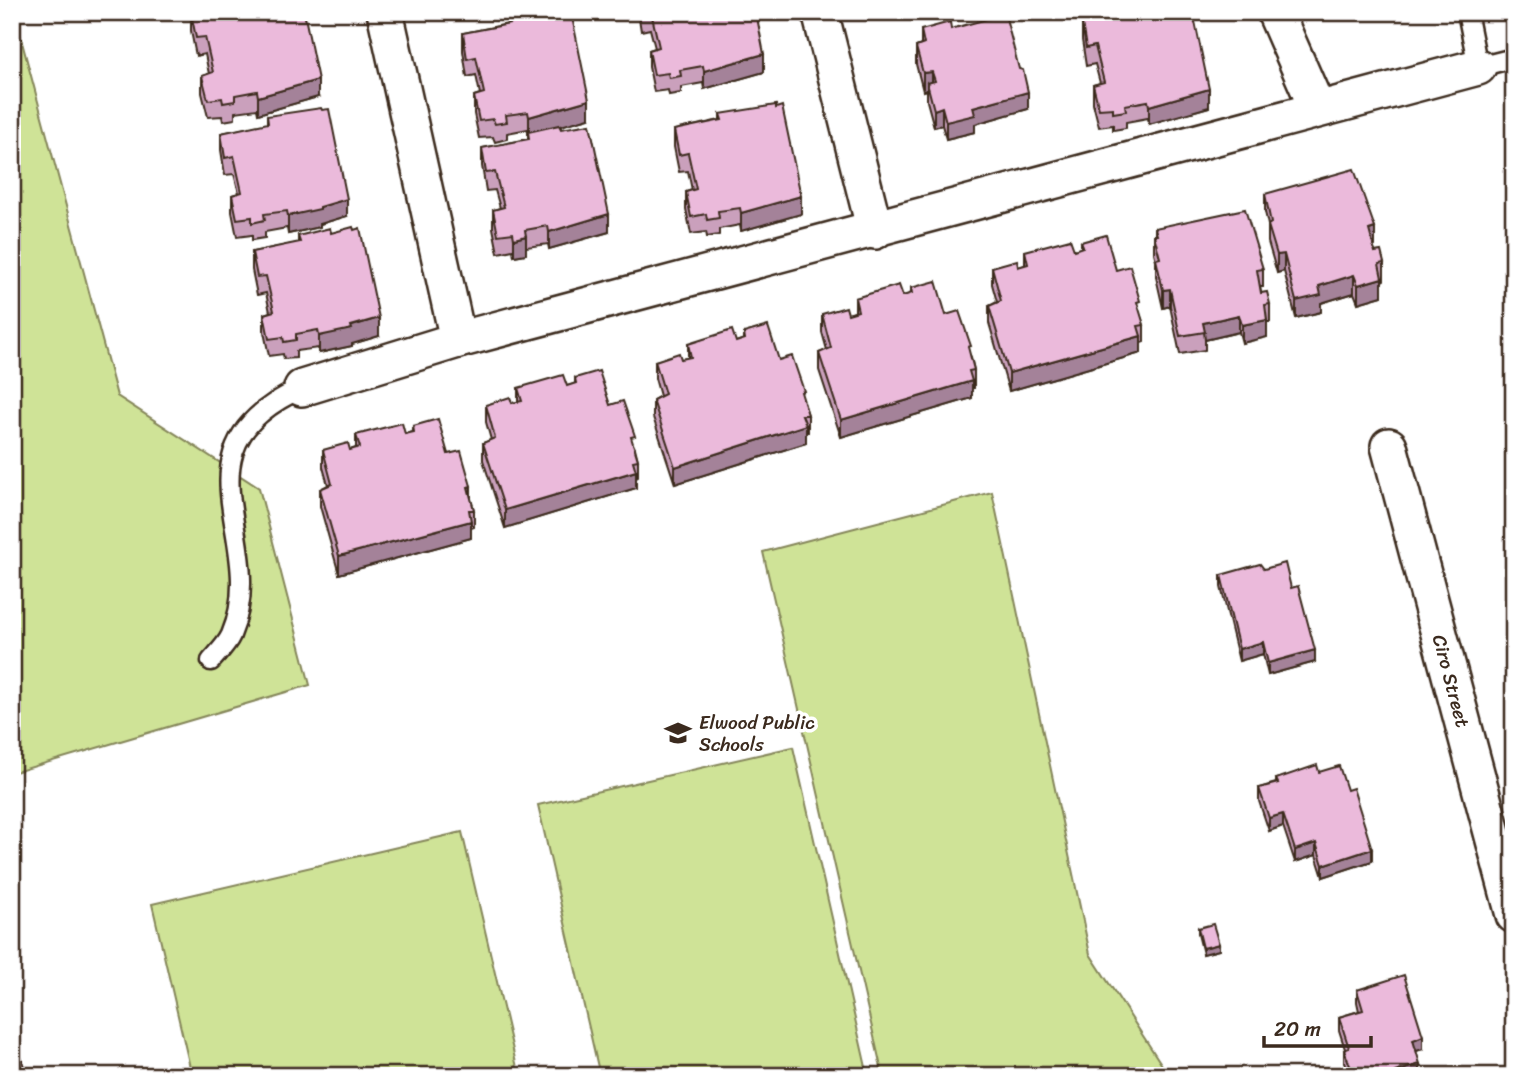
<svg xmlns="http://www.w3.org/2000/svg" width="1526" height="1088" viewBox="0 0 1526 1088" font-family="Sriracha,sans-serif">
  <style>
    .green { fill: #cfe397; stroke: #85865a; stroke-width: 2 }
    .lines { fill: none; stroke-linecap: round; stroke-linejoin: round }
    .service-casing { stroke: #3b2a1e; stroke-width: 23 }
    .minor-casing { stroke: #3b2a1e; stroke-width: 40 }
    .service { stroke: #fff; stroke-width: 18 }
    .minor { stroke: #fff; stroke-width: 35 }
    .wall { fill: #caa0bc; stroke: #3b2a1e; stroke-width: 2 }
    .shaded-wall { fill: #a48299; stroke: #3b2a1e; stroke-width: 2 }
    .building { fill: #ebbadb; stroke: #3b2a1e; stroke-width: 2 }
    .labels { text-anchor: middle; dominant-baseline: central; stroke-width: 7; stroke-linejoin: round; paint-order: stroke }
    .street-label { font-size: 19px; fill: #3b2a1e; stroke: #fff }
    .poi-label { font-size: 19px; fill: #3b2a1e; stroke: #fff; text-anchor: start }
  </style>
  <rect width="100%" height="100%" fill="#fff"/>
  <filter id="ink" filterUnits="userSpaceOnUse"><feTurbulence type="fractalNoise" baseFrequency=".0143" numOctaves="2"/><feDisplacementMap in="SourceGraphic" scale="14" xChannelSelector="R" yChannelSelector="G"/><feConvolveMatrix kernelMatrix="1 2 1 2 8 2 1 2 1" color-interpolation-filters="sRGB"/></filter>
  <g filter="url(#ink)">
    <g class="green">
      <path d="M12,12H17L19,31L117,396L259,488L310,685L12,773Z"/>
      <path d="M992,492L1090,954L1169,1076H883L763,552Z"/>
      <path d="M793,747L868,1076H600L538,805Z"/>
      <path d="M462,832L519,1076H192L152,904Z"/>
    </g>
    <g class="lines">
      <defs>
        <g id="service">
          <path d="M1467,12L1478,67L1514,58"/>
          <path d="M211,661C218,653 227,644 231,635C272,539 165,450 302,388"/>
        </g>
        <g id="minor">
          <path d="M820,12L875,231"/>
          <path d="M1275,12L1317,108"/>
          <path d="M458,340L1478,67"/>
          <path d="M302,388L458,340L385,12"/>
          <path id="s1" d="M1389,446L1514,915"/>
        </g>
      </defs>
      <use href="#service" class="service-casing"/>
      <use href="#minor" class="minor-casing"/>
      <use href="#service" class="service"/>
      <use href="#minor" class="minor"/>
    </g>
    <g class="wall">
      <path d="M638,12H756L764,72L704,89L703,83L681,87V93L669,95L668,90L654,92L649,67V50L655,48L650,29L641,31Z"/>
      <path d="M1128,12H1193L1209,107L1149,124L1148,118L1126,122V128L1113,130V125L1099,127L1093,103V85L1100,83L1095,64L1086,66L1082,40V23L1128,14Z"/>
      <path d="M191,13L318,97L258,114L257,109L235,112V119L223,121L222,116L208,117L202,93V76L209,74L205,54L196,56L191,31Z"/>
      <path d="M508,18L589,118L560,126L609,232L549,249L548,244L526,247V254L514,256L513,250L498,253L493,228V210L500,208L495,190L486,191L482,166V148L528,139V129L507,133V139L495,142L493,137L479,138L474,114V96L480,94L476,75L467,77L463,51V33L508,24Z"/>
      <path d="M951,29L1028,109L975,124V132L946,139L942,125L934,127L927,101V90L923,91L916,64V47L921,45V30Z"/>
      <path d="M720,114L801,214L741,231L740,225L719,229V235L707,237L706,232L691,234L686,209V192L692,190L688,171L679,172L674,147V130L720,120Z"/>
      <path d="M267,116L347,216L320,224V227L288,234L287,228L265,232V238L252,240V235L237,237L232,212V195L239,193L234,174L225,175L221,150V133L267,124Z"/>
      <path d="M1265,194L1375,246H1373L1375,252L1384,263V280L1382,281V296L1358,303L1354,293L1321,303V312L1296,318L1284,271L1277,273L1268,242V225L1265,212Z"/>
      <path d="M1155,228L1263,269V287H1260L1261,293L1270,304V322H1267V337L1242,343L1239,332L1205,340V350L1180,354L1170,306L1163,308L1156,277V260L1154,253V235H1155Z"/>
      <path d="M298,236L379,336L352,344V346L319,353L318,348L296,351V358L284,359L283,354L269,356L264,332V314L270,312L266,293L257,295L252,270V252L298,243Z"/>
      <path d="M1081,242L1116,270L1140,314L1144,325V342L1141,343V353L1009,391L989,323V306L997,302L992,284V267H1018L1025,265V251L1074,250L1081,248Z"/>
      <path d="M911,288L946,315L971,357L974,370V388H972V398L841,437L819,370V353L827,350L822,332V314H848L855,312V298L903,296L911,294Z"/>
      <path d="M744,333L779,360L804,403L808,415V432H806V443L675,484L653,417V400L660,396L655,378V361L681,359L688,358V344L736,342L744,339Z"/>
      <path d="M575,378L610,405L635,448L638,460V477L636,478V488L505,528L483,460V443L491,440L486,422V405L512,403L518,402V388L567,386L575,384Z"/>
      <path d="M413,426L448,454L471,500L474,510V527L471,528V538L339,574L320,506V489L328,485L323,467V450H350L356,448V435L405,434L413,432Z"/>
      <path d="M1264,569L1291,588L1315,662L1268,675L1263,654L1239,661L1221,587V575Z"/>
      <path d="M1319,772L1372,861L1323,877L1316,855L1295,862L1283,826L1269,831L1259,801V788L1276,783V779Z"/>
      <path d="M1198,928L1219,950L1203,954L1198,934Z"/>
      <path d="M1357,990L1423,1049L1416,1051L1420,1076H1349L1344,1062V1050L1345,1049L1339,1030V1017L1359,1011L1357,1002Z"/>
    </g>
    <g class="shaded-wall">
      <path d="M764,54V72L704,89V71Z"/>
      <path d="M932,72V89L927,83V90L923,91V73Z"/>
      <path d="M318,80V97L258,114V97Z"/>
      <path d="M1209,89V107L1149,124V106Z"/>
      <path d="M1028,92V109L975,124V132L946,139V122L973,107Z"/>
      <path d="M589,100V118L529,135V117Z"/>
      <path d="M942,107V125L934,127V110Z"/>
      <path d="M801,196V214L741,231V213Z"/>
      <path d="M347,199V216L320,224V227L288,234V216Z"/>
      <path d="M609,214V232L549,249V232Z"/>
      <path d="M1375,228V246L1369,247V230Z"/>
      <path d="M526,236V254L514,256V239Z"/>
      <path d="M1284,254V271L1277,273V255Z"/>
      <path d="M1354,275V293L1321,303V312L1296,318V301L1319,286Z"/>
      <path d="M1382,278V296L1358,303V285Z"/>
      <path d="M1170,289V306L1163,308V290Z"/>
      <path d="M1239,315V332L1205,340L1203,323Z"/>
      <path d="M379,318V336L352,344V346L319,353V336Z"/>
      <path d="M1267,320V337L1242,343V325Z"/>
      <path d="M1141,336V353L1009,391V373Z"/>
      <path d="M972,381V398L841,437V420Z"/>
      <path d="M806,425V443L675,484V467Z"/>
      <path d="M636,471V488L505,528V510Z"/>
      <path d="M471,486V503L468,487Z"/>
      <path d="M471,521V538L339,574V556Z"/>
      <path d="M1263,642V654L1239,661V649Z"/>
      <path d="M1315,650V662L1268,675V663Z"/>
      <path d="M1283,814V826L1269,831V818Z"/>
      <path d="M1316,843V855L1295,862V850Z"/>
      <path d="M1372,849V861L1323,877V865Z"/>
      <path d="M1219,944V950L1203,954V948Z"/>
      <path d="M1423,1036V1049L1413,1052V1040Z"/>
      <path d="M1420,1064V1076H1395V1072Z"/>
    </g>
    <g class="building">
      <path d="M196,12H304L318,80L258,97L257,91L235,95V101L223,103L222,98L208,100L202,76L213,72L205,37L196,38L191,13Z"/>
      <path d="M532,12H541V14L550,12H571L589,100L529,117L528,112L506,115L507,122L495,124L493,119L479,121L474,96L484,93L476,57L467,59L463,33L510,24L508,18Z"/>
      <path d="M651,12H756L764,54L704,71L703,66L680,70L681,76L669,78L668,73L654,75L649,50L659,47Z"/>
      <path d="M1129,12H1193L1209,89L1149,106L1148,101L1125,105L1126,111L1113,113V108L1099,109L1093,85L1104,82L1095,46L1086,48L1082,23L1129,13Z"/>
      <path d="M1005,14L1019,69L1023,70L1028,92L973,107L975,115L946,122L942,107L934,110L927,83L935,81L932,72L923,73L916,47L924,44L921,30L950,22L951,29Z"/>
      <path d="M776,105V108L782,106L801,196L741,213L740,208L718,211L719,218L707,220L706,214L691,217L686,192L696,189L688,153L679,155L674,130L722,120L720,114Z"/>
      <path d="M321,108L322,110L329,109L347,199L320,207V209L288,216L287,211L264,214L265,220L252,223V217L237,219L232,195L242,192L234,156L225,158L221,133L268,123L267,116Z"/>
      <path d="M590,124L609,214L549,232L548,226L525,230L526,236L514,239L513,233L498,235L493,210L504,207L495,172L486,173L482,148L529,139L528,132L559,125L561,129Z"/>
      <path d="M1354,169L1375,228L1369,230L1375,252L1381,251L1384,263L1379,264L1382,278L1358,285L1354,275L1319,286L1321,295L1296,301L1284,254L1277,255L1268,225L1271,223L1265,194Z"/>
      <path d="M1245,209L1263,269L1257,270L1261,293L1267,292L1270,304L1265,305L1267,320L1242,325L1239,315L1203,323L1205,332L1180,336L1170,289L1163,290L1156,259L1160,258L1154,235H1157L1155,228Z"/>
      <path d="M353,227L354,230L360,228L379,318L351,326L352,329L319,336L318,330L296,334V340L284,342L283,337L269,339L264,314L274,311L266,276L257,277L252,252L300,242L298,236L330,228L331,233Z"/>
      <path d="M1106,235L1116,270L1130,266L1140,301L1137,302L1144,325L1138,326L1141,336L1009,373L989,306L1001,301L992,267L1017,260L1018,267L1028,264L1025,251L1070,239L1074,250L1083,247L1081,242Z"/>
      <path d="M936,281L946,315L959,311L971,346L968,347L974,370L969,371L972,381L841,420L819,353L831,348L822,314L846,307L848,314L858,311L855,298L899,285L903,296L912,293L911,288Z"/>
      <path d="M768,326L779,360L792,356L804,391L801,392L808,415H802L806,425L675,467L653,400L665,394L655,361L679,353L681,359L691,357L688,344L732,330L736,342L745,339L744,333Z"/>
      <path d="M599,371L610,405L623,401L635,436L631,437L638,460L633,461L636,471L505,510L483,443L495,438L486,405L510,397L512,403L522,401L518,388L563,375L567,386L576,383L575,378Z"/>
      <path d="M438,419L448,454L461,451L471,486L468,487L474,510H469L471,521L339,556L320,489L332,484L323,450L348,443L350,450L360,447L356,435L402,423L405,434L414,432L413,426Z"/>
      <path d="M1285,563L1291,588L1298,586L1315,650L1268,663L1263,642L1239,649L1221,575L1260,564L1264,569Z"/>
      <path d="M1317,765L1319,772L1339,766L1347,790L1353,788L1372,849L1323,865L1316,843L1295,850L1283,814L1269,818L1259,788L1278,783L1276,779Z"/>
      <path d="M1213,924L1219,944L1203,948L1198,928Z"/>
      <path d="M1404,975L1423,1036L1413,1040L1420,1064L1395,1072L1396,1076H1354L1344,1050L1349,1048L1339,1017L1363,1010L1357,990Z"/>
      <path d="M12,1029L27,1076H12Z"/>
    </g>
  </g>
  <defs>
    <symbol id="school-bare" viewBox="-9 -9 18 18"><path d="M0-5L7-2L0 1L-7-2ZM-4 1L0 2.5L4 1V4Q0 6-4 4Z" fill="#3b2a1e" stroke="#fff" stroke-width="2.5" paint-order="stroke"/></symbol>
  </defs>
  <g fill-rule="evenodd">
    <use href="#school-bare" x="659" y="714" width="38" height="38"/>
  </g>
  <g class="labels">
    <g class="street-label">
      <text stroke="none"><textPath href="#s1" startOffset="243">Ciro Street</textPath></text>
    </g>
    <g class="poi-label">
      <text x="699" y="722">Elwood Public<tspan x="699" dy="22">Schools</tspan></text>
    </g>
  </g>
  <rect width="1526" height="1088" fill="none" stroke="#fff" stroke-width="42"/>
  <rect x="21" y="21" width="1484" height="1046" fill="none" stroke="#3b2a1e" stroke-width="2.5" filter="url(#ink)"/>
  <path d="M1264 1036v10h107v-10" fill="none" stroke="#3b2a1e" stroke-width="3.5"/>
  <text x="1274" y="1036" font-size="21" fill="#3b2a1e" stroke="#ffffff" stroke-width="5" paint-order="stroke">20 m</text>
</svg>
